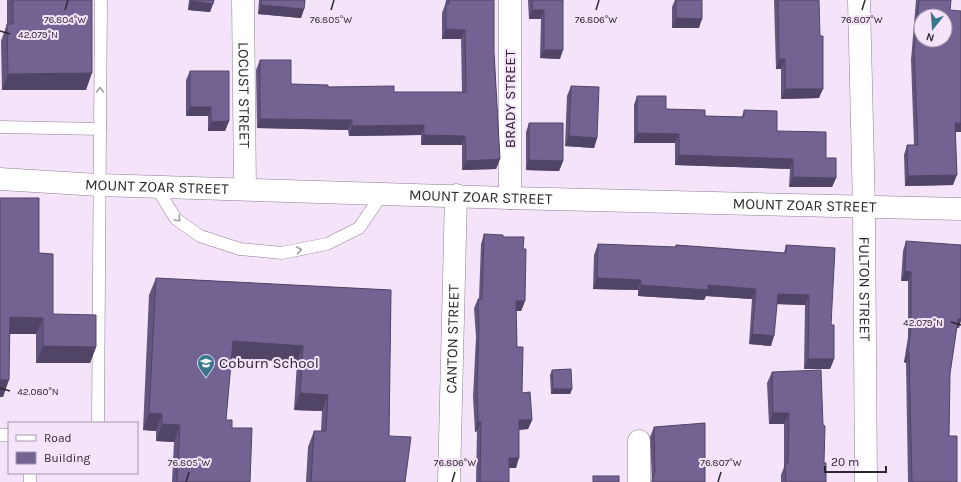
<svg xmlns="http://www.w3.org/2000/svg" width="961" height="482" viewBox="0 0 961 482" font-family="Karla,sans-serif">
  <style>
    .lines { fill: none; stroke-linecap: round; stroke-linejoin: round }
    .service-casing { stroke: #8f7f93; stroke-width: 13 }
    .minor-casing { stroke: #8f7f93; stroke-width: 23 }
    .service { stroke: #fff; stroke-width: 12 }
    .minor { stroke: #fff; stroke-width: 22 }
    .wall { fill: #63557e }
    .shaded-wall { fill: #504566 }
    .building { fill: #736392; stroke: #504566; fill-rule: evenodd }
    .oneway { stroke: #a09ea1 }
    .ticks { fill: none; stroke: #2d272f; stroke-width: 1.5 }
    .labels { text-anchor: middle; dominant-baseline: central; stroke-width: 4; stroke-linejoin: round; paint-order: stroke }
    .street-label { font-size: 15px; fill: #2d272f; stroke: #f4e3f9 }
    .poi-label { font-size: 15px; fill: #2d272f; stroke: #f4e3f9; text-anchor: start }
    .ticks-label { font-size: 10px; text-anchor: middle; fill: #2d272f; stroke: #f4e3f9; stroke-width: 4; stroke-linejoin: round; paint-order: stroke }
  </style>
  <rect width="100%" height="100%" fill="#f4e3f9"/>
  <g class="lines">
    <defs>
      <g id="service">
        <path d="M0,127L100,129L98,423"/>
        <path d="M100,129L101,0"/>
        <path d="M156,187L176,219L200,236L240,249L282,253L327,244L359,228L383,193"/>
        <path d="M0,435H9"/>
        <path d="M30,482V473"/>
      </g>
      <g id="minor">
        <path id="s1" d="M243,0L245,189"/>
        <path id="s2" d="M859,0L864,208L866,482"/>
        <path id="s3" d="M0,179L99,185L510,198L961,209"/>
        <path d="M510,198V0"/>
        <path d="M639,441V482"/>
        <path id="s4" d="M449,482L456,195"/>
      </g>
    </defs>
    <use href="#service" class="service-casing"/>
    <use href="#minor" class="minor-casing"/>
    <use href="#service" class="service"/>
    <use href="#minor" class="minor"/>
  </g>
  <g class="wall">
    <path d="M7,0H92L86,90H2L1,41L7,24Z"/>
    <path d="M189,0H214L210,12L188,10Z"/>
    <path d="M259,0H305L304,9L301,18L258,14Z"/>
    <path d="M446,0H494V52L500,159L496,169L462,170V145H421V135L349,136L348,130L257,128L256,70L260,60L291,84L394,92H462L461,39H442V13L445,5Z"/>
    <path d="M528,0H563L560,59L540,58L541,19H529Z"/>
    <path d="M675,0H702L699,28H672V7Z"/>
    <path d="M774,0H819V98L781,99V69H776Z"/>
    <path d="M916,0H951L950,10L961,132H956L953,185L905,186L904,155L907,145H914L911,60Z"/>
    <path d="M190,71L229,121L225,131H208V116H186V80Z"/>
    <path d="M571,86L597,138L594,148L565,146L567,96Z"/>
    <path d="M637,96L666,109L705,116L742,117L744,110L777,131L826,158L836,178L832,187H789L790,169L675,165V143H634V105Z"/>
    <path d="M529,123L563,161L559,171L526,170V132Z"/>
    <path d="M0,198L39,253L53,314L96,347L90,363H36V334H10L3,397Z"/>
    <path d="M484,234L503,237L523,249L525,301L521,311H516L517,347L522,393L532,420L528,429L519,430L516,468H509V482H476L477,431L475,432L473,397L476,337L474,308L478,299H479L481,244Z"/>
    <path d="M906,241L959,328H957L950,374L949,436L957,482H908L906,363L904,362L908,337V281H901L903,251Z"/>
    <path d="M598,244L675,247L676,245L784,253L786,245L831,325L834,359L830,369H804L805,305L777,304L771,346L749,344L752,299L706,296L704,300L638,296V290L593,289L594,255Z"/>
    <path d="M156,278L391,290L389,436L405,482H306L308,447L314,431H321L322,411L294,410L297,362L231,358L226,420L232,428L250,482H172L174,442L156,441V431L143,430L149,295Z"/>
    <path d="M552,370L572,389L570,394H551L550,375Z"/>
    <path d="M772,372L824,463L826,482H781V475L784,467V424H769L767,383Z"/>
    <path d="M654,427L705,482H652L650,437Z"/>
  </g>
  <g class="shaded-wall">
    <path d="M191,1L213,4L210,12L188,10Z"/>
    <path d="M261,5L304,9L301,18L258,14Z"/>
    <path d="M532,10H544L541,19H529Z"/>
    <path d="M676,18L702,19L699,28H672Z"/>
    <path d="M446,29L465,30L461,39H442Z"/>
    <path d="M544,50H563L560,59L540,58Z"/>
    <path d="M779,59H785L781,69H776Z"/>
    <path d="M92,73L86,90H2L8,74Z"/>
    <path d="M785,89H823L819,98L781,99Z"/>
    <path d="M190,107H211L208,116H186Z"/>
    <path d="M260,119L352,120L348,130L257,128Z"/>
    <path d="M229,121L225,131H208L211,122Z"/>
    <path d="M955,123H961V132H952Z"/>
    <path d="M424,125L421,135L349,136L352,126Z"/>
    <path d="M637,133L679,134L675,143H634Z"/>
    <path d="M424,135L465,136L462,145H421Z"/>
    <path d="M569,136L597,138L594,148L565,146Z"/>
    <path d="M679,155L793,159L790,169L675,165Z"/>
    <path d="M500,159L496,169L462,170L466,161Z"/>
    <path d="M529,160L563,161L559,171L526,170Z"/>
    <path d="M957,175L953,185L905,186L908,176Z"/>
    <path d="M793,177L836,178L832,187H789Z"/>
    <path d="M905,271L911,272L908,281H901Z"/>
    <path d="M597,278L641,280L638,290L593,289Z"/>
    <path d="M641,285H708L756,289L752,299L706,296L704,300L638,296Z"/>
    <path d="M778,294L809,295L805,305L774,304Z"/>
    <path d="M516,301H525L521,311H513Z"/>
    <path d="M10,317L43,318L36,334H4Z"/>
    <path d="M958,319H961V321L959,328H954Z"/>
    <path d="M752,334L774,336L771,346L749,344Z"/>
    <path d="M233,341L303,346L297,362L227,358Z"/>
    <path d="M43,346L96,347L90,363H36Z"/>
    <path d="M908,353H909L906,363L904,362Z"/>
    <path d="M808,359H834L830,369H804Z"/>
    <path d="M0,380H9L3,397H0Z"/>
    <path d="M553,389H572L570,394H551Z"/>
    <path d="M300,393L328,395L322,411L294,410Z"/>
    <path d="M149,413L162,414L156,431L143,430Z"/>
    <path d="M773,413H789L784,424H769Z"/>
    <path d="M519,420H532L528,429L516,430Z"/>
    <path d="M478,422H481L477,431L475,432Z"/>
    <path d="M162,424L180,425L174,442L156,441Z"/>
    <path d="M509,458H519L516,468H506Z"/>
  </g>
  <g class="building">
    <path d="M13,0H92V73L8,74L7,24H13Z"/>
    <path d="M191,0H214L213,4L191,1Z"/>
    <path d="M262,0H305L304,9L261,5Z"/>
    <path d="M449,0H494V52L500,159L466,161L465,136L424,135V125L352,126V120L260,119V60H291V84L328,85V87L394,86V92H466L465,30L446,29V4H449Z"/>
    <path d="M532,0H563V50H544V10H532Z"/>
    <path d="M676,0H702V19L676,18Z"/>
    <path d="M778,0H819L820,36H823V89H785V59H779Z"/>
    <path d="M919,0H951L950,10L961,11V123H955L957,175L908,176L907,145H918L914,51ZM921,16H945V40H921Z"/>
    <path d="M190,71H229V121L211,122V107H190Z"/>
    <path d="M571,86L599,87L597,138L569,136Z"/>
    <path d="M637,96H666V109L705,110V116L744,117V110L777,111V131L826,132V158H836V178L793,177V159L679,155V134L637,133Z"/>
    <path d="M529,123H563V161L529,160Z"/>
    <path d="M0,198H39V253L53,254V314L96,315V347L43,346V318L10,317L9,380H0Z"/>
    <path d="M484,234L503,235V237H524L523,249H526L525,301H516L517,347H523L522,393L530,392L532,420H519V458H509V482H480L481,422H478L477,387L479,327L478,299H482Z"/>
    <path d="M906,241L961,245V319H958L950,374L949,436H957V482H912L909,353H908L911,328V272L905,271Z"/>
    <path d="M598,244L676,247V245L786,253V245L835,248L831,325H834V359H808L809,295L778,294L774,336L752,334L756,289L708,285V290L641,285V280L597,278Z"/>
    <path d="M156,278L391,290L389,436L411,437L405,482H311L314,431H326L328,395L300,393L303,346L233,341L226,420H232V428H252L250,482H177L180,425L162,424V414L149,413Z"/>
    <path d="M571,369L572,389H553L552,370Z"/>
    <path d="M821,370L823,425L825,426L824,463H826V482H786L785,464H788L789,413H773L772,372Z"/>
    <path d="M705,423V482H652V480L655,472L654,427Z"/>
    <rect x="593" y="476" width="26" height="6"/>
  </g>
  <defs><path id="oneway-chevron" d="M-2-3.5L2.5 0L-2 3.5" fill="none" stroke-width="1.6" stroke-linecap="round" stroke-linejoin="round"/></defs>
  <g class="oneway">
    <use href="#oneway-chevron" transform="translate(100 90) rotate(-90)"/>
    <use href="#oneway-chevron" transform="translate(178 219) rotate(46)"/>
    <use href="#oneway-chevron" transform="translate(299 250) rotate(-10)"/>
  </g>
  <path class="ticks" d="M65,10L68,0M331,10L334,0M596,10L599,0M862,10L865,0M0,31L10,34M951,322L961,325M0,388L10,391M186,482L189,472M452,482L455,472M718,482L721,472"/>
  <defs>
    <symbol id="school-pin" viewBox="-11 -11 22 30"><path d="M0 17L-7.5 6A9.5 9.5 0 1 1 7.5 6Z" fill="#37768b" stroke="#f4e3f9"/><path d="M0-5L7-2L0 1L-7-2ZM-4 1L0 2.5L4 1V4Q0 6-4 4Z" fill="#fff"/></symbol>
  </defs>
  <g fill-rule="evenodd">
    <use href="#school-pin" x="196" y="353" width="20" height="27"/>
  </g>
  <g class="labels">
    <g class="street-label">
      <text stroke="none"><textPath href="#s1" startOffset="95">LOCUST STREET</textPath></text>
      <text transform="translate(510 99) rotate(-90)">BRADY STREET</text>
      <text stroke="none"><textPath href="#s3" startOffset="157">MOUNT ZOAR STREET</textPath></text>
      <text stroke="none"><textPath href="#s3" startOffset="481">MOUNT ZOAR STREET</textPath></text>
      <text stroke="none"><textPath href="#s3" startOffset="805">MOUNT ZOAR STREET</textPath></text>
      <text stroke="none"><textPath href="#s2" startOffset="289">FULTON STREET</textPath></text>
      <text stroke="none"><textPath href="#s4" startOffset="143">CANTON STREET</textPath></text>
    </g>
    <g class="poi-label">
      <text x="219" y="363">Coburn School</text>
    </g>
  </g>
  <g class="ticks-label">
    <text x="65" y="23">76.804°W</text>
    <text x="331" y="23">76.805°W</text>
    <text x="596" y="23">76.806°W</text>
    <text x="862" y="23">76.807°W</text>
    <text x="38" y="38">42.079°N</text>
    <text x="923" y="326">42.079°N</text>
    <text x="38" y="395">42.080°N</text>
    <text x="189" y="466">76.805°W</text>
    <text x="455" y="466">76.806°W</text>
    <text x="721" y="466">76.807°W</text>
  </g>
  <rect x="8" y="422" width="130" height="52" fill="#f4e3f9" stroke="#a498a8"/>
  <rect x="16" y="435" width="20" height="6" fill="#ffffff" stroke="#a498a8"/>
  <text x="44" y="442" font-size="12" fill="#2d272f">Road</text>
  <rect x="16" y="452" width="20" height="12" fill="#736392" stroke="#a498a8"/>
  <text x="44" y="462" font-size="12" fill="#2d272f">Building</text>
  <g transform="translate(933 28) rotate(197)"><circle r="19" fill="#f4e3f9" stroke="#a498a8"/>
  <path d="M0-3L7 15L0 10L-7 15Z" fill="#37768b"/>
  <text y="-6" font-size="11" font-weight="bold" text-anchor="middle" fill="#2d272f">N</text>
  </g>
  <path d="M825 466v6h61v-6" fill="none" stroke="#2d272f" stroke-width="2"/>
  <text x="831" y="466" font-size="12" fill="#2d272f" stroke="#f4e3f9" stroke-width="3" paint-order="stroke">20 m</text>
</svg>
